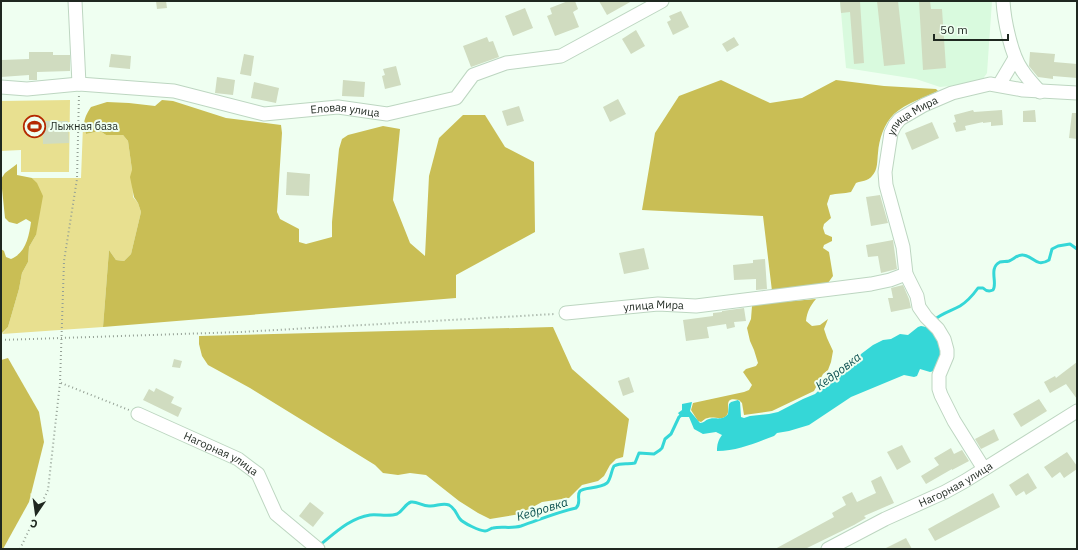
<svg xmlns="http://www.w3.org/2000/svg" width="1078" height="550" viewBox="0 0 1078 550" font-family="'IBM Plex Sans',sans-serif">
  <style>
    .built { fill: #d9fade }
    .green { fill: #e8e090 }
    .forest { fill: #c9be55 }
    .water { fill: #35d7d7 }
    .lines { fill: none; stroke-linecap: round; stroke-linejoin: round }
    .stream { stroke: #35d7d7; stroke-width: 3 }
    .building { fill: #d0dcc0 }
    .minor-casing { stroke: #bdd6c1; stroke-width: 15 }
    .path { stroke: #94a095; stroke-width: 2; stroke-dasharray: 1 3; stroke-linecap: butt }
    .minor { stroke: #fff; stroke-width: 13 }
    .labels { text-anchor: middle; dominant-baseline: central; stroke-width: 4; stroke-linejoin: round; paint-order: stroke }
    .street-label { font-size: 11px; fill: #1f2820; stroke: #effff1 }
    .poi-label { font-size: 11px; fill: #1f2820; stroke: #effff1; text-anchor: start }
    .water-label { font-size: 12px; font-style: italic; fill: #094e4e; stroke: #effff1 }
  </style>
  <rect width="100%" height="100%" fill="#effff1"/>
  <path class="built" d="M840,1H992L987,73L980,83L940,87L916,79L846,68Z"/>
  <g class="green">
    <path d="M70,100L69,172H21V150L1,151V101Z"/>
    <path d="M83,126L86,134L100,131L106,135H123L128,141L132,170L133,197L138,203L141,212L131,254L124,261L116,260L109,250L103,327L2,334L8,327L19,289L22,273L28,262L29,247L36,235L37,184L32,178H81Z"/>
  </g>
  <g class="forest">
    <path d="M721,80L770,103L802,98L836,80L884,86L936,89L938,91C924,98 906,103 894,114C884,124 879,139 878,153C877,161 878,170 872,176C868,181 861,181 856,183L851,192C844,194 837,193 830,195L827,204L831,218L824,224L823,228L825,234L832,237V241L824,245L823,248L829,252L833,276L828,283L772,291L763,216L642,210L655,133L679,96Z"/>
    <path d="M162,100L173,101L226,118L281,125L282,133L277,212L280,219L299,229V242L306,244L332,237V222L339,149L342,139L348,135L383,126L400,129L393,200L410,243L425,256L429,176L439,138L463,115H485L505,147L534,162L535,232L456,275V298L103,327L109,250L116,260L124,261L131,254L141,212L138,203L134,197L130,177L132,170L128,141L123,135H106L100,131L86,134C82,123 85,116 91,107L107,102L129,103L155,106Z"/>
    <path d="M17,164V175L32,178L37,183L43,196L36,235L29,247L28,262L22,273L19,289L8,327L1,334V249L4,251L6,257L11,259C26,253 29,236 31,222L26,219L17,224L9,222L5,218L1,179L5,173Z"/>
    <path d="M816,299C810,306 807,312 806,321L812,326L820,325L828,319L824,329L827,338L833,351L831,362L828,370L823,374L814,391L772,411L744,415L742,403L739,400C722,396 731,409 727,415C723,421 714,416 708,418C705,418 703,421 701,422L698,421L691,410L693,403L744,392L749,390L752,385L743,372L746,369L756,366L758,363L754,350L750,341L747,328L751,319L752,306L758,304Z"/>
    <path d="M553,327L572,369L629,419L623,457L616,459L610,465L604,476L598,481L582,485L569,498L542,502L520,514L490,519L478,513L459,501L426,475L410,473L398,475L383,473L375,465L250,388L208,365L202,356L199,344V336Z"/>
    <path d="M8,358L39,412L44,442L29,502L3,549H1V360Z"/>
  </g>
  <path class="water" d="M921,326C937,328 939,342 942,355L934,371L930,372L920,369L917,376L914,377L904,375L851,397L809,425L789,431L777,433L774,436C755,443 738,451 717,451C717,445 718,440 722,435L716,432L703,434L694,429L689,417H681L678,413L682,410V404L692,402L690,411L700,423C704,423 705,420 709,419C716,417 723,421 728,414L729,404L731,402L738,400L740,402L741,417L744,418L750,416L769,414L778,412L803,399L815,394L837,374L855,363L861,354L873,345L883,340L891,339L900,334L908,335L918,327Z"/>
  <g class="lines">
    <g class="stream">
      <path d="M934,320C942,313 951,311 960,306C968,301 973,295 978,288H983C986,291 989,292 993,290C998,283 988,268 1000,262C1003,261 1006,262 1009,261C1014,259 1018,254 1023,255C1034,256 1036,268 1049,260L1052,249L1058,246L1070,244L1077,249"/>
      <path d="M320,545C335,533 350,518 370,515C378,514 389,517 397,514C403,511 405,504 411,502C417,501 422,506 429,506C436,507 442,502 449,505C456,509 456,514 460,519C463,523 480,531 485,531C488,531 491,528 493,528C502,526 511,529 521,526C539,520 557,512 576,508C582,503 576,496 580,491C584,487 599,489 607,483C611,479 611,471 614,466C622,462 628,465 635,463L639,453L654,454L660,450L662,448L665,439L671,434L679,417L683,414"/>
    </g>
  </g>
  <g class="building">
    <path d="M156,1H166L167,8L157,9Z"/>
    <path d="M568,1H575L578,9L573,12L579,27L555,36L547,16L552,14L550,8Z"/>
    <path d="M599,1H632L607,15Z"/>
    <path d="M840,1H860L864,63L854,64L850,12L841,13Z"/>
    <path d="M877,1H898L905,64L884,66Z"/>
    <path d="M919,1H930L931,9H942L946,68L923,70Z"/>
    <path d="M525,8L533,28L513,36L505,16Z"/>
    <path d="M681,11L689,27L673,35L667,22L671,20L669,16Z"/>
    <path d="M636,30L645,46L631,54L622,39Z"/>
    <path d="M487,37L489,42L493,41L499,57L471,67L463,46Z"/>
    <path d="M734,37L739,45L727,52L722,44Z"/>
    <path d="M29,52H53V55H70V71L37,72V80H29V75L1,77V60L29,59Z"/>
    <path d="M1030,52L1055,54L1054,62L1077,64V78L1053,76V79L1038,77L1029,66Z"/>
    <path d="M111,54L131,56L130,69L109,67Z"/>
    <path d="M244,54L254,56L251,76L240,74Z"/>
    <path d="M396,66L401,85L385,89L382,76L385,75L383,69Z"/>
    <path d="M217,77L235,80L233,95L215,93Z"/>
    <path d="M343,80L365,82L364,97L342,96Z"/>
    <path d="M254,82L279,88L276,103L251,98Z"/>
    <path d="M618,99L626,114L610,122L603,107Z"/>
    <path d="M519,106L524,121L507,126L502,111Z"/>
    <path d="M973,110L974,112L1002,110L1003,125L991,126V122L983,123V122L965,126L966,130L956,132L953,123L956,122L954,115Z"/>
    <path d="M1035,110L1036,122H1023V111Z"/>
    <path d="M1072,113H1077V139L1069,138Z"/>
    <path d="M42,121H68L69,143L43,144Z"/>
    <path d="M932,122L939,138L912,150L905,133Z"/>
    <path d="M287,172L310,174L309,196L286,195Z"/>
    <path d="M880,195L888,223L871,226L866,197Z"/>
    <path d="M893,240L897,269L881,273L878,256L868,257L866,245Z"/>
    <path d="M644,248L649,269L624,274L619,253Z"/>
    <path d="M765,259L767,289L756,290V279L734,280L733,265L753,263V260Z"/>
    <path d="M903,285L909,299L911,308L891,312L888,298H893L891,288Z"/>
    <path d="M744,308L746,321L734,322L735,327L727,329L726,324L707,327L709,338L686,341L683,320L713,316V313L722,312V311Z"/>
    <path d="M174,359L182,361L180,368L172,367Z"/>
    <path d="M1077,362V399L1066,384L1050,393L1044,382L1055,376L1056,378Z"/>
    <path d="M629,377L634,392L623,396L618,381Z"/>
    <path d="M156,388L174,397L171,403L182,408L178,417L143,400L149,389L154,392Z"/>
    <path d="M1039,399L1047,411L1021,427L1013,414Z"/>
    <path d="M994,429L999,440L981,449L975,439Z"/>
    <path d="M902,445L911,462L897,470L887,452Z"/>
    <path d="M951,448L954,454L962,450L969,461L952,470V469L926,484L921,476L939,465L934,458Z"/>
    <path d="M1067,452L1077,466V469L1064,478L1060,472L1052,478L1044,467Z"/>
    <path d="M1028,473L1037,488L1026,495L1024,491L1016,496L1009,485Z"/>
    <path d="M881,476L894,503L864,516L866,518L854,525L805,549H775L834,517L832,513L846,505L842,497L852,492L857,502L876,493L871,481Z"/>
    <path d="M993,493L1000,507L935,541L928,529Z"/>
    <path d="M310,502L324,513L313,527L299,516Z"/>
    <path d="M906,538L912,549H884Z"/>
  </g>
  <g class="lines">
    <defs>
      <g id="minor">
        <path d="M75,1L79,84"/>
        <path d="M1003,1C1004,19 1011,55 1022,70C1027,78 1034,85 1040,92"/>
        <path d="M999,85L1015,58"/>
        <path id="s1" d="M1,87L27,89L79,84L174,91L264,114L338,107L387,114L456,98L473,75L506,63L561,56L662,1"/>
        <path id="s2" d="M566,313L658,304L696,306L871,284L890,280L906,274"/>
        <path id="s3" d="M138,414L238,459L258,474L276,514L318,549"/>
        <path id="s4" d="M984,469L954,421L941,395L939,389V375L947,356V350L944,339L938,329L926,317L919,307L917,296L906,274L903,247L886,185L885,172L891,133L895,125L900,119L924,105L952,93L990,84L1023,90L1077,93"/>
        <path id="s5" d="M828,549L885,519L945,492L965,481L1077,411"/>
      </g>
    </defs>
    <use href="#minor" class="minor-casing"/>
    <g class="path">
      <path d="M1,340L241,332L555,314"/>
      <path d="M61,383L129,410"/>
      <path d="M20,549L48,490L60,383L64,261L77,179L79,94"/>
    </g>
    <use href="#minor" class="minor"/>
  </g>
  <defs>
    <symbol id="stadium-ring" viewBox="-11 -11 22 22"><circle r="9.5" fill="#effff1" stroke="#b42900" stroke-width="1.5"/><path d="M0-5a6.5 5 0 1 0 0 10a6.5 5 0 1 0 0-10ZM-3.5-1.8h7v3.6h-7Z" fill="#b42900"/></symbol>
  </defs>
  <g fill-rule="evenodd">
    <use href="#stadium-ring" x="22" y="114" width="25" height="25"/>
  </g>
  <g class="labels">
    <g class="street-label">
      <text stroke="none"><textPath href="#s1" startOffset="348">Еловая улица</textPath></text>
      <text stroke="none"><textPath href="#s4" startOffset="393">улица Мира</textPath></text>
      <text stroke="none"><textPath href="#s2" startOffset="88">улица Мира</textPath></text>
      <text stroke="none"><textPath href="#s3" startOffset="92">Нагорная улица</textPath></text>
      <text stroke="none"><textPath href="#s5" startOffset="143">Нагорная улица</textPath></text>
    </g>
    <g class="poi-label">
      <text x="50" y="126">Лыжная база</text>
    </g>
    <g class="water-label">
      <text transform="translate(838 371) rotate(-37)">Кедровка</text>
      <text transform="translate(542 509) rotate(-17)">Кедровка</text>
    </g>
  </g>
  <rect width="1078" height="550" fill="none" stroke="#1f2820" stroke-width="4"/>
  <g transform="translate(36 514) rotate(193)" stroke="#effff1" stroke-width="3" paint-order="stroke">
  <path d="M0-3L7 15L0 10L-7 15Z" fill="#1f2820"/>
  <text y="-6" font-size="11" font-weight="bold" text-anchor="middle" fill="#1f2820">С</text>
  </g>
  <path d="M934 34v6h74v-6" fill="none" stroke="#1f2820" stroke-width="2"/>
  <text x="940" y="34" font-size="12" fill="#1f2820" stroke="#effff1" stroke-width="3" paint-order="stroke">50 m</text>
</svg>
